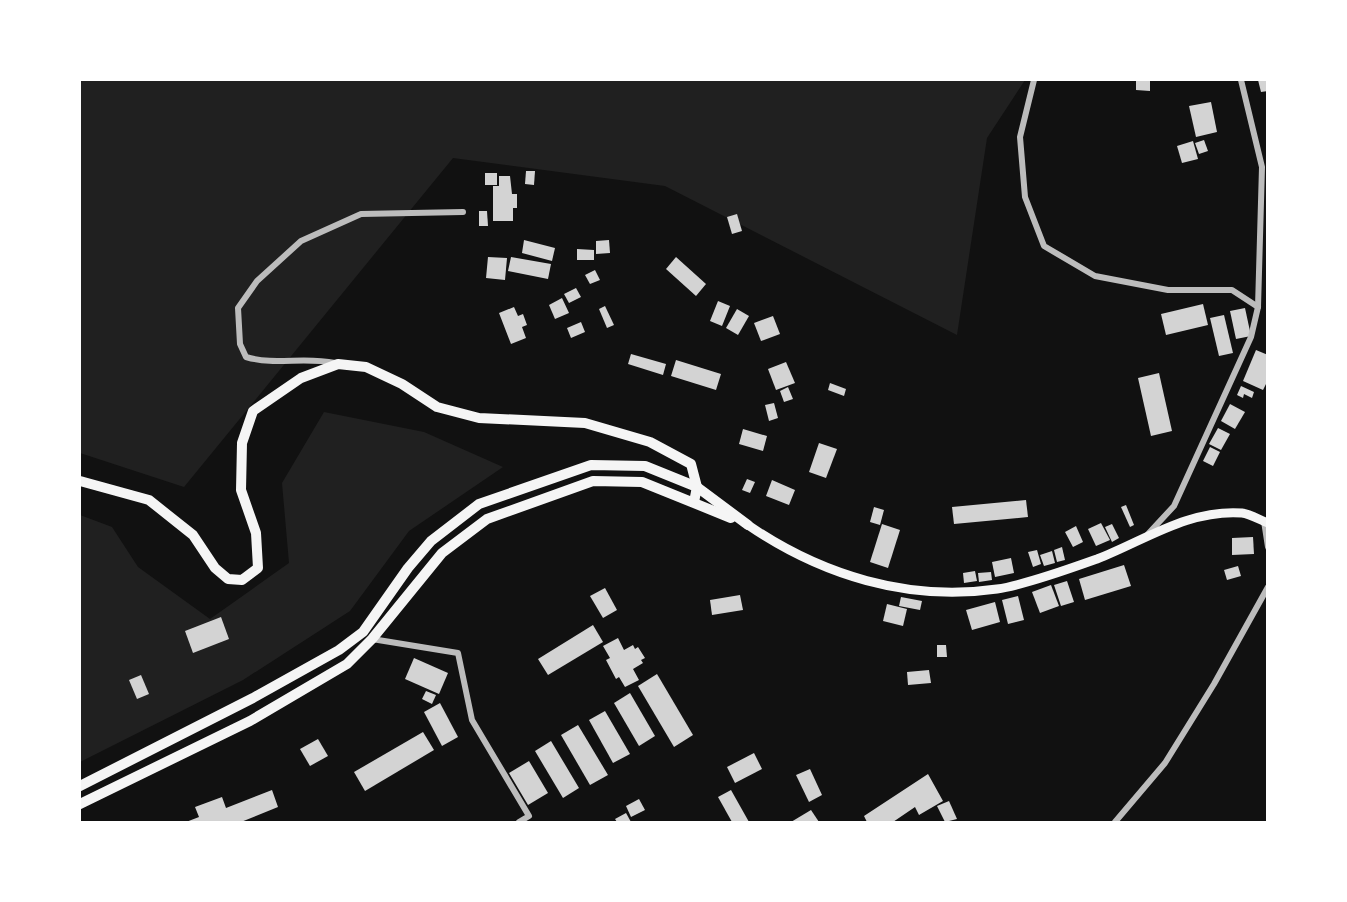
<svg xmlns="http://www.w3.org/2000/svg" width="1347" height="902" viewBox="0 0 1347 902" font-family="'Noto Serif',serif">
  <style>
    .green { fill: #202020 }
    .building { fill: #d3d3d3 }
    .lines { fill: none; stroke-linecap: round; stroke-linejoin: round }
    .minor { stroke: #bcbcbc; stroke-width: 6 }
    .secondary { stroke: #f5f5f5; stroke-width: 9 }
    .trunk { stroke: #f5f5f5; stroke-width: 10 }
  </style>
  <rect width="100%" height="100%" fill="#111"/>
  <g class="green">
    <path d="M80,80H1025L987,138L957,335L665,186L453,158L184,487L80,453Z"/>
    <path d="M324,412L424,432L503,467L409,531L350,611L243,680L80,762V515L112,527L138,567L210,619L289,563L282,483Z"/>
  </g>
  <g class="building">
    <path d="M1136,80H1150V91L1136,90Z"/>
    <path d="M1258,80H1268V91L1261,92Z"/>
    <path d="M1211,102L1217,132L1196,137L1189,106Z"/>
    <path d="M1204,140L1208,151L1199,154L1195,143Z"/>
    <path d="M1193,141L1198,159L1182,163L1177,146Z"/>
    <path d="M526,171H535L534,185L525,184Z"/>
    <rect x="485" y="173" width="12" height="12"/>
    <path d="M499,176H510L512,194H517V208H513V221H493V186H499Z"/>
    <path d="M479,211H487L488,226H479Z"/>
    <path d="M737,214L742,231L732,234L727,217Z"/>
    <path d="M524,240L555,248L552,261L522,253Z"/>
    <path d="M609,240L610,253L596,254V241Z"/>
    <path d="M577,249L594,250V260H577Z"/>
    <path d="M488,257L507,258L505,280L486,278Z"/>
    <path d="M511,257L551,264L548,279L508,271Z"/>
    <path d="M676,257L706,284L696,296L666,269Z"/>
    <path d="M595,270L600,280L590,284L585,275Z"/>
    <path d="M576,288L581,297L569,303L564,294Z"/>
    <path d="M562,298L569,313L555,319L549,305Z"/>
    <path d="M718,301L730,306L722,326L710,321Z"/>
    <path d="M1203,304L1208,325L1166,335L1161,314Z"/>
    <path d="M605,306L614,325L607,328L599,309Z"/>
    <path d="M514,307L518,316L523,314L527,325L522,327L526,338L511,344L499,313Z"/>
    <path d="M1245,308L1251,336L1236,339L1230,311Z"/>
    <path d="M737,309L749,316L738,335L726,328Z"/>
    <path d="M1224,315L1233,353L1219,356L1210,318Z"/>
    <path d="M773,316L780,334L761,341L754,323Z"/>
    <path d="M581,322L585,332L571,338L567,328Z"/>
    <path d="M1256,350L1268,355V380L1263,390L1243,381Z"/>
    <path d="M631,354L666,364L663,375L628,364Z"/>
    <path d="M676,360L721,374L716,390L671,376Z"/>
    <path d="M786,362L795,383L776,390L768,369Z"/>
    <path d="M1159,373L1172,431L1151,436L1138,378Z"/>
    <path d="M830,383L846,389L844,396L828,390Z"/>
    <path d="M1241,386L1254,392L1252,398L1244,394L1243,398L1237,395Z"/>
    <path d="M788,387L793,399L784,402L780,391Z"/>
    <path d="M774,403L778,418L769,421L765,405Z"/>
    <path d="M1230,404L1245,412L1235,429L1221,421Z"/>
    <path d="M1218,428L1230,434L1221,450L1209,444Z"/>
    <path d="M743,429L767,436L763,451L739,444Z"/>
    <path d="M819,443L837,449L826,478L809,472Z"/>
    <path d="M1210,447L1220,452L1213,466L1203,461Z"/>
    <path d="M747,479L755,482L750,493L742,490Z"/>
    <path d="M772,480L795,490L789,505L766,496Z"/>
    <path d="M1026,500L1028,517L954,524L952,507Z"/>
    <path d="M1126,505L1134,525L1130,527L1121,507Z"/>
    <path d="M874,507L884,510L880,525L870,522Z"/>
    <path d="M1101,523L1110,540L1096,546L1088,529Z"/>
    <path d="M882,524L900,530L888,568L870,562Z"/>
    <path d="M1112,524L1119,538L1112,542L1105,527Z"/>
    <path d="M1076,526L1083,542L1073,547L1065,532Z"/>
    <path d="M1253,537L1254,554L1232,555V538Z"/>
    <path d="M1062,547L1065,560L1057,562L1054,550Z"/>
    <path d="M1037,550L1041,564L1033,567L1028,552Z"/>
    <path d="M1052,551L1055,563L1044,566L1040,555Z"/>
    <path d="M1011,558L1014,573L995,577L992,562Z"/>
    <path d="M1124,565L1131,586L1085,600L1079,579Z"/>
    <path d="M1238,566L1241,576L1227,580L1224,570Z"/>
    <path d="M975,571L977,581L964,583L963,573Z"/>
    <path d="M991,572L992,580L979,582L978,573Z"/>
    <path d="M1067,581L1074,602L1061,606L1054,585Z"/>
    <path d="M1051,585L1059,606L1040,613L1032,592Z"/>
    <path d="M605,588L617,610L603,618L590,596Z"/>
    <path d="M740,595L743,610L712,615L710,600Z"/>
    <path d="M1018,596L1024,620L1008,624L1002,600Z"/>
    <path d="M901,597L922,601L920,610L899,606Z"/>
    <path d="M995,602L1000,622L972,630L966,610Z"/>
    <path d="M887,604L907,609L903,626L883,621Z"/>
    <path d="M221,617L229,639L193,653L185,631Z"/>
    <path d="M593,625L603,642L548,675L538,659Z"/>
    <path d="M618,638L624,650L633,645L635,649L638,647L645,658L641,660L643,663L633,669L639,680L625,687L619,677L616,679L606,660L610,658L603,646Z"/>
    <path d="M937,645H946L947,657H937Z"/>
    <path d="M414,658L448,673L439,694L405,679Z"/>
    <path d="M929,670L931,683L908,685L907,672Z"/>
    <path d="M657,674L693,735L674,747L638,686Z"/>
    <path d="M141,675L149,694L137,699L129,680Z"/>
    <path d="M426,691L436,695L432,704L422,699Z"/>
    <path d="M630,693L655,736L639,746L614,703Z"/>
    <path d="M440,703L458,737L442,746L424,712Z"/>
    <path d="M605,711L630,754L613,763L589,720Z"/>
    <path d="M578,725L608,775L590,785L561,735Z"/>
    <path d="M423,732L434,750L365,791L354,772Z"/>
    <path d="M318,739L328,756L310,766L300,749Z"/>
    <path d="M551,741L579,788L563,798L535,751Z"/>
    <path d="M754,753L762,769L735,783L727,767Z"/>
    <path d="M529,761L548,793L528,805L509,773Z"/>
    <path d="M810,769L822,795L809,802L796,775Z"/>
    <path d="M928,774L943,801L919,815L915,807L893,822H867L864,816Z"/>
    <path d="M272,790L278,807L241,822H186L199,817L195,807L222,797L226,808Z"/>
    <path d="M731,790L749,822H732L718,797Z"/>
    <path d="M639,799L645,810L631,817L626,806Z"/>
    <path d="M949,801L957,819L945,822L937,806Z"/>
    <path d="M811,810L819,822H791Z"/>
    <path d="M626,813L631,822H617L615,819Z"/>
  </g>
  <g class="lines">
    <g class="minor">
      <path d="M1034,80L1020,137L1025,197L1044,246L1095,276L1168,290H1232L1258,307"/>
      <path d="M335,363C302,356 277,366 246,357L240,344L238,308L257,281L301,241L361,214L463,212"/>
      <path d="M1264,521L1268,547"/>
      <path d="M1148,534L1174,506L1251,337L1258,307L1262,167L1241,80"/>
      <path d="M372,639L458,653L472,720L529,816L519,822"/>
      <path d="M1115,822L1165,763L1214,684L1268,587"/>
    </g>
    <path class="secondary" d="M748,525C821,575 908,602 997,589C1025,585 1069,569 1097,559C1144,541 1188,509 1242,513C1250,514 1260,520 1268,523"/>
    <g class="trunk">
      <path d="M80,481L149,500L193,535L215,568L228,579L242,580L258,568L256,533L241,490L242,443L253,411L301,378L338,364L366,367L402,384L437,407L479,418L585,423L650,442L691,464L697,487L694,502"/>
      <path d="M80,786L253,698L339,650L363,632L408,568L431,541L479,504L591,465L645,466L697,487L748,525"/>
      <path d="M80,804L250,721L347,664L372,639L442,553L487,519L593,481L642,482L731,518"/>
    </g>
  </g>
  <rect width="1347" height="902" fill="none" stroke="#ffffff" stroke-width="162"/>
</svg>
